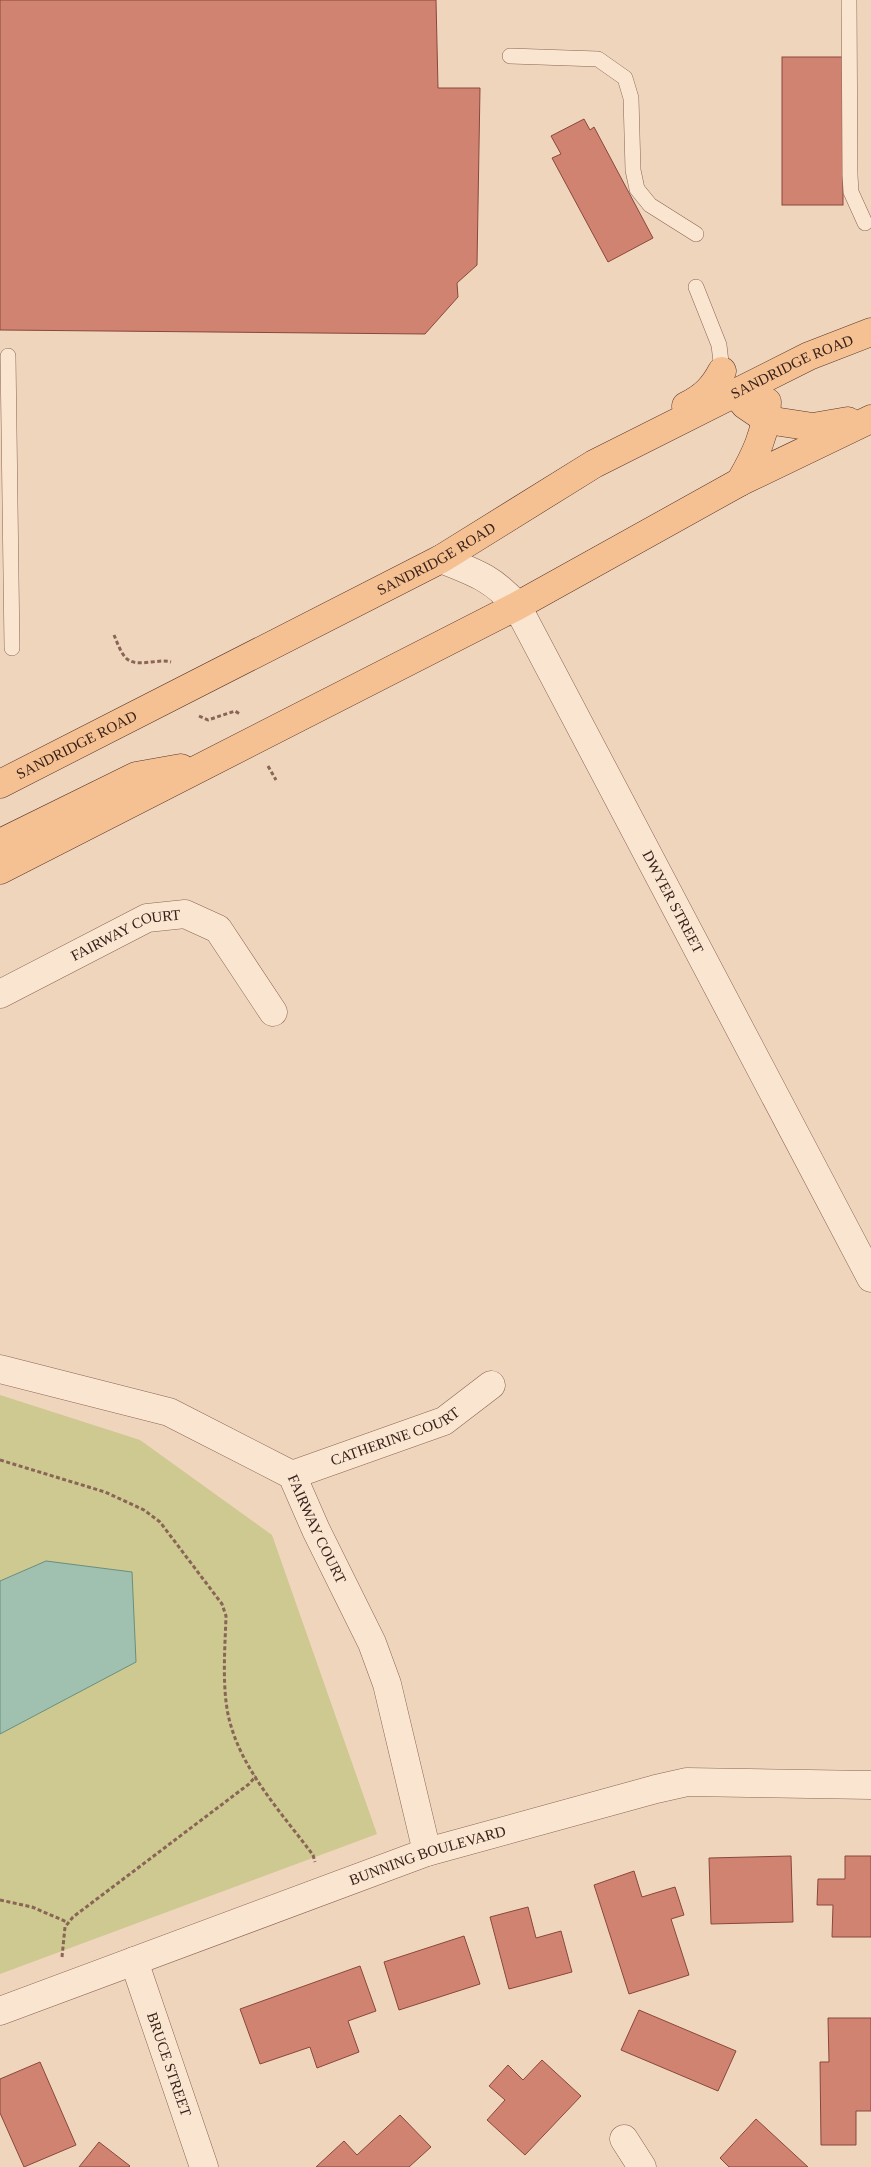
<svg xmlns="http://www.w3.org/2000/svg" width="871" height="2167" viewBox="0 0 871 2167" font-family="Georgia,serif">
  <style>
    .green { fill: #cec891 }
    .water { fill: #a1c1b0; stroke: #688f7d }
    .building { fill: #d08371; stroke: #89483a }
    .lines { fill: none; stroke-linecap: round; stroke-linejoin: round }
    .service-casing { stroke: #896555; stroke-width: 16 }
    .minor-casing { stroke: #896555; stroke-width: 29 }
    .primary-casing { stroke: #56352a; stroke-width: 29 }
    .path { stroke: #896555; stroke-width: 3; stroke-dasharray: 4 2.5; stroke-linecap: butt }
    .service { stroke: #fae5d1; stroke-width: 15 }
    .minor { stroke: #fae5d1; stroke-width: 28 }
    .primary { stroke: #f6c192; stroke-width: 28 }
    .labels { text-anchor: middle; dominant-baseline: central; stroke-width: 4; stroke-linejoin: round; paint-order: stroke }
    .street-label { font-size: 15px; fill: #37221b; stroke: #f7e1cd }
  </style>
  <rect width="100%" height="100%" fill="#f0d5bd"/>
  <path class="green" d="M0,1395L140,1440L272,1535L377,1834L0,1974Z"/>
  <path class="water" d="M46,1561L132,1572L136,1662L0,1734V1581Z"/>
  <g class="building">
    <path d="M0,0H436L438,88H480L477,265L457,283L458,297L425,334L0,330Z"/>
    <rect x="782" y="57" width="61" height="148"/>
    <path d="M584,119L590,130L594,127L653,238L608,262L552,158L561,154L551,136Z"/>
    <path d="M791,1856L793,1922L711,1924L709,1858Z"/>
    <path d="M845,1856H871V1937H832L833,1905H817L818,1879H845Z"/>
    <path d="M634,1871L642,1897L675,1887L684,1915L671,1919L689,1975L629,1994L594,1885Z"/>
    <path d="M528,1907L536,1938L561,1931L572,1972L509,1989L490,1917Z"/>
    <path d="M464,1936L480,1984L399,2010L384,1962Z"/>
    <path d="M360,1966L376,2011L348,2021L359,2052L317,2068L310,2047L260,2064L240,2009Z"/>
    <path d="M639,2010L736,2051L718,2091L621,2050Z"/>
    <path d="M828,2018H871V2111H856V2145H821L820,2062H829Z"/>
    <path d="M542,2060L581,2096L525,2155L487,2120L505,2100L489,2086L508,2065L523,2080Z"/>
    <path d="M40,2062L76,2145L24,2167L0,2113V2079Z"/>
    <path d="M400,2115L431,2147L409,2167H316L344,2141L357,2155Z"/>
    <path d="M756,2119L808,2167H729L720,2158Z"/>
    <path d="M99,2142L130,2166L129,2167H79Z"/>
  </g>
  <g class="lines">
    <defs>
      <g id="service">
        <path d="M849,0L850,175L851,192L865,223"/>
        <path d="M510,56L598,59L625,78L631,98L633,170L637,189L650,205L696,234"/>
        <path d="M696,287L719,345L722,371L726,377"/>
        <path d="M8,356L12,648"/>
      </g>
      <g id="minor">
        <path id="s1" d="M441,559C474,572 493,578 517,606L871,1278"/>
        <path id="s2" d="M0,994L147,918L185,914L218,929L273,1012"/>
        <path id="s3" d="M0,1369L169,1412L292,1475L316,1530L372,1643L387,1684L427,1852"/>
        <path id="s4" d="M292,1475L444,1421L491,1385"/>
        <path id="s5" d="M134,1961L204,2167"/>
        <path id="s6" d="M0,2011L427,1852L656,1789L687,1782L871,1785"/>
        <path d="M624,2139L642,2167"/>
      </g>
      <g id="primary">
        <path d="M736,394L745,405L767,420L813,427L848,421"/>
        <path d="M686,406C704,397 713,388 722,371"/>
        <path d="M740,482C755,456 767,432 767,402"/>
        <path id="s7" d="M0,784L441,559L594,464L809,356L871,332"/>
        <path d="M0,843L136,776L181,768"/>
        <path d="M0,870L517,606L740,482L871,419"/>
      </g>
    </defs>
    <use href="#service" class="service-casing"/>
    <use href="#minor" class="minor-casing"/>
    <use href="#primary" class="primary-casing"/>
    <g class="path">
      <path d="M114,635C117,642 120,651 125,657C135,669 157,658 171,662"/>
      <path d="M199,716L208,720L235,711L240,714"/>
      <path d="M268,766L276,780"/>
      <path d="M0,1460L105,1492L144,1510L160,1522L222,1604L226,1616C225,1650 221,1694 231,1726C245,1774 284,1816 313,1855L315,1862"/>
      <path d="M0,1900L32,1907L67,1922"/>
      <path d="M62,1957L65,1927L73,1917L249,1784L256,1776"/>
    </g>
    <use href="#service" class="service"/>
    <use href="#minor" class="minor"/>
    <use href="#primary" class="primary"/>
  </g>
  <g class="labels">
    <g class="street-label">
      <text stroke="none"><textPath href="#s7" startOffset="896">SANDRIDGE ROAD</textPath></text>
      <text stroke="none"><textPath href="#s7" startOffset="491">SANDRIDGE ROAD</textPath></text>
      <text stroke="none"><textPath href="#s7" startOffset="86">SANDRIDGE ROAD</textPath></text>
      <text stroke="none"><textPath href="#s1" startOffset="425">DWYER STREET</textPath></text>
      <text stroke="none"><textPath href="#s2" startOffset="140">FAIRWAY COURT</textPath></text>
      <text stroke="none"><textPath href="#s4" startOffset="110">CATHERINE COURT</textPath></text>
      <text stroke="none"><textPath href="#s3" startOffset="372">FAIRWAY COURT</textPath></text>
      <text stroke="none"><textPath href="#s6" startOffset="455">BUNNING BOULEVARD</textPath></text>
      <text stroke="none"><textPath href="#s5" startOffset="109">BRUCE STREET</textPath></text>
    </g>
  </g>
</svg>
